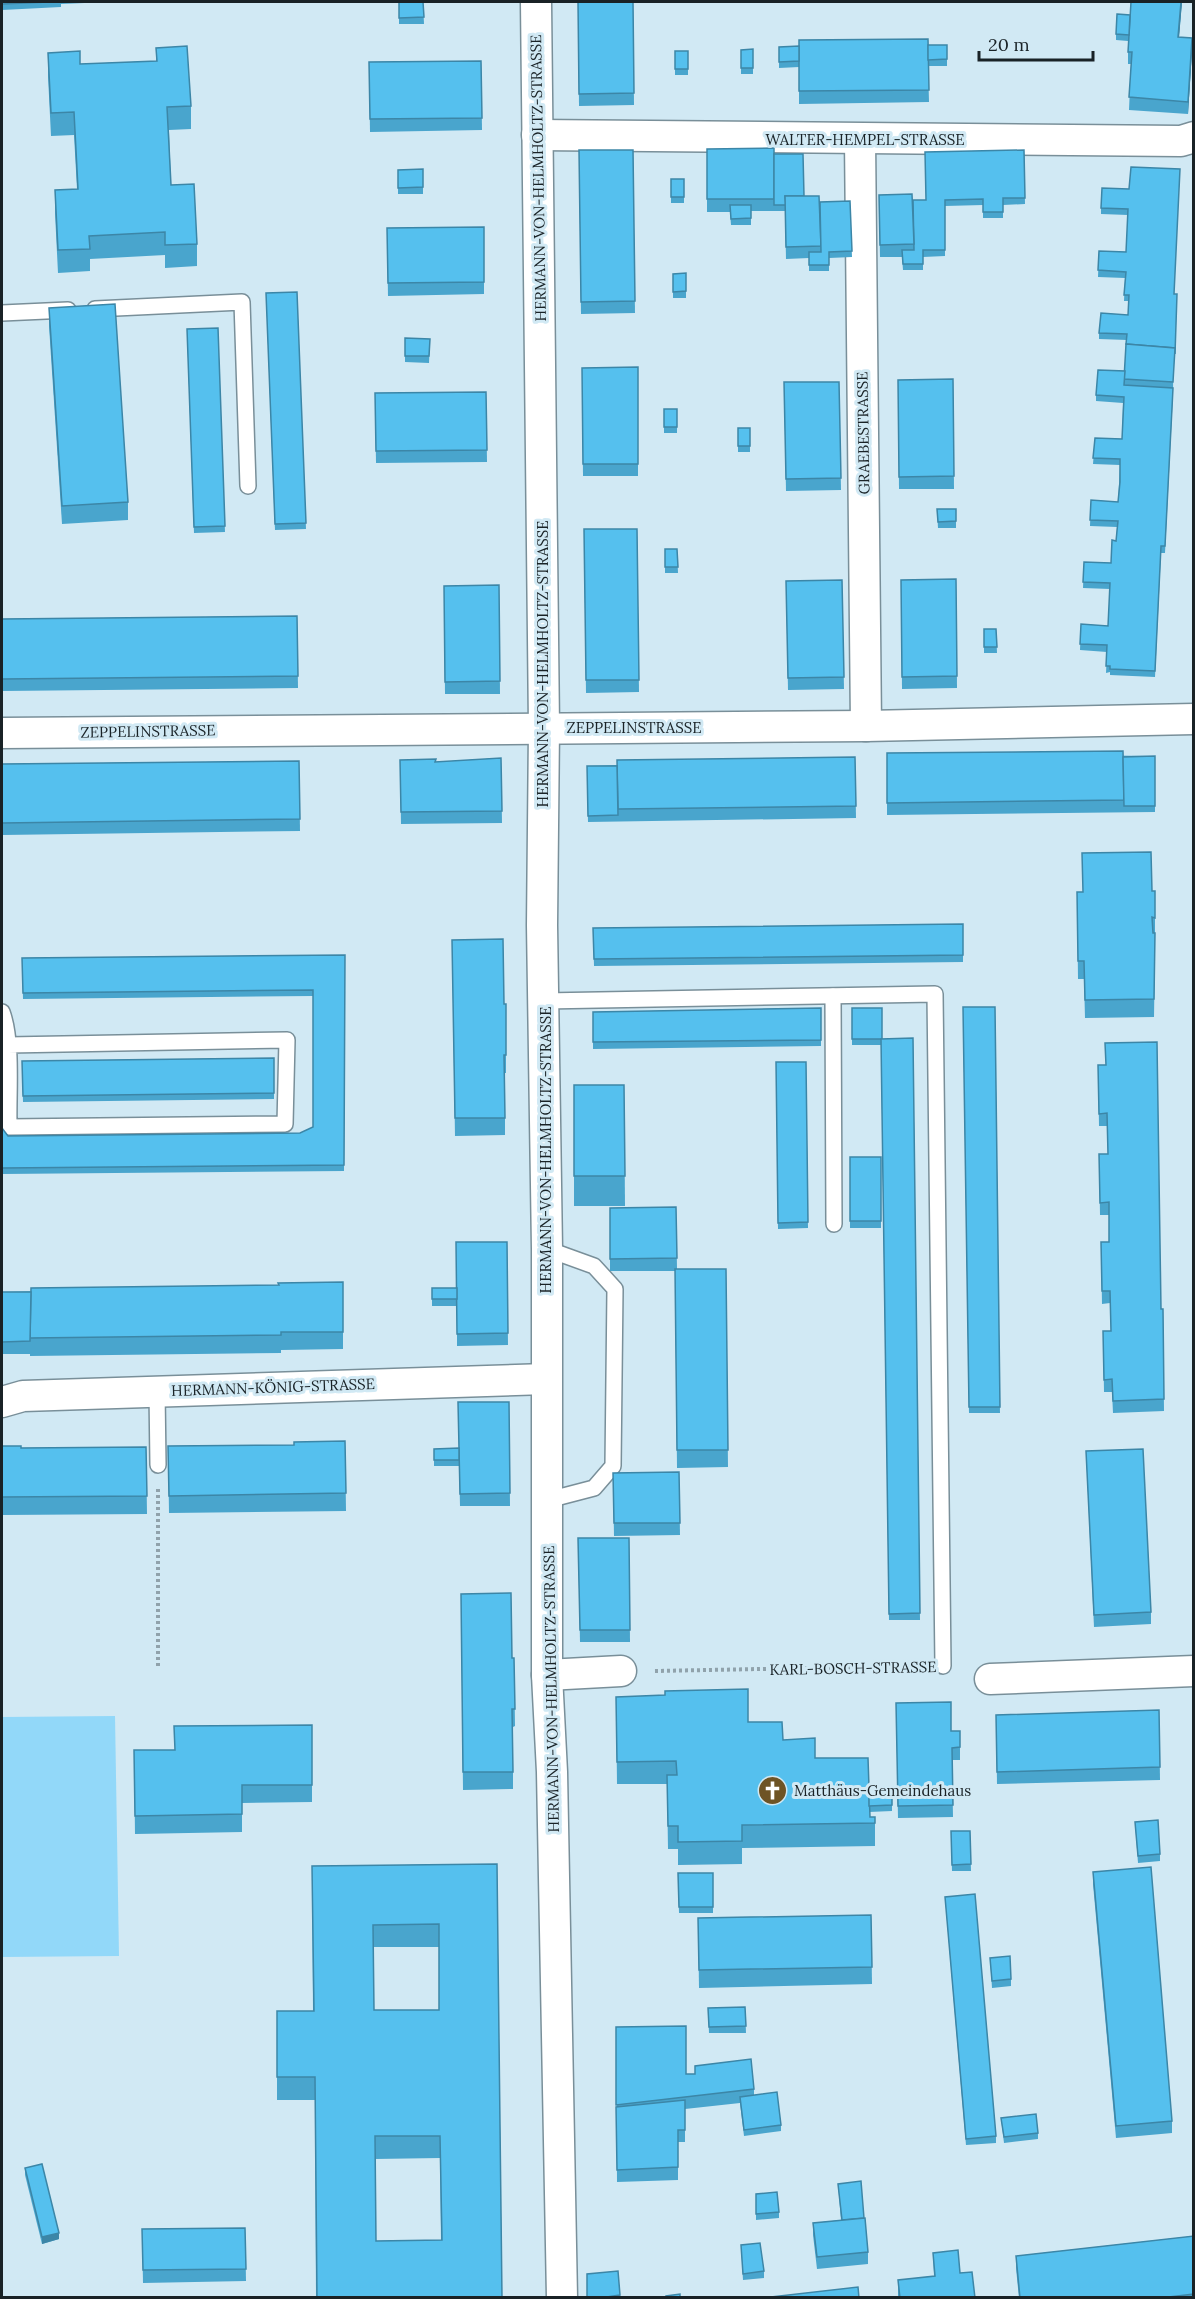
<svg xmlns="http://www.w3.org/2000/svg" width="1195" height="2299" viewBox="0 0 1195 2299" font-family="Lora,serif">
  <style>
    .green { fill: #92d8f9 }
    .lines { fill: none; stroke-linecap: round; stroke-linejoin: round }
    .service-casing { stroke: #798f99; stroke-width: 18 }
    .minor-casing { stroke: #798f99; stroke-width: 33 }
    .path { stroke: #90a2ab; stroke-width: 4; stroke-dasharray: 3 3; stroke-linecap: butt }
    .service { stroke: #fff; stroke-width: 15 }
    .minor { stroke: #fff; stroke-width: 30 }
    .wall { fill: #49a5cd; fill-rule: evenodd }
    .shaded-wall { fill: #3c86a7 }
    .building { fill: #55c0ee; stroke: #3c86a7; stroke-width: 1.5; fill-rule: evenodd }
    .labels { text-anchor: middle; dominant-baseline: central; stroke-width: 6; stroke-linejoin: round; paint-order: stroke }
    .street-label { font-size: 15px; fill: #192226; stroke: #d1e9f4 }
    .poi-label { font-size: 15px; fill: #192226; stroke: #d1e9f4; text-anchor: start }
  </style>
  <rect width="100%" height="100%" fill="#d1e9f4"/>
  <path class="green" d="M115,1716L119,1956L2,1957V1717Z"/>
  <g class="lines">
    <defs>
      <g id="service">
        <path d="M95,309L242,302L248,486"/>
        <path d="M2,313L68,310"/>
        <path d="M833,996L834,1224"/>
        <path d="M544,1001L935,994L943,1666"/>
        <path d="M2,1012C13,1042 8,1094 9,1127L285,1124L287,1040L8,1045"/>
        <path d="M547,1249L594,1266L615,1289L613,1466L594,1488L548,1500"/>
        <path d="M157,1391L158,1465"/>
      </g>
      <g id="minor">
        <path d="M536,2L544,728L542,925L547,1249V1675L552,1772L562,2298"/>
        <path d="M537,135L1181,141L1194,137"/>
        <path d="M860,139L866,726"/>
        <path d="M2,733L866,726L1194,719"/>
        <path d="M2,1402L23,1396L546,1379"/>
        <path d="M547,1675L621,1671"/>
        <path d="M990,1679L1194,1671"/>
      </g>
    </defs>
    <use href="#service" class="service-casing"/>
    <use href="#minor" class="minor-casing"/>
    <g class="path">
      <path d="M158,1489V1666"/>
      <path d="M655,1671L917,1666"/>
    </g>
    <use href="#service" class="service"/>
    <use href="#minor" class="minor"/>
  </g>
  <g class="wall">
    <path d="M2,2H108L61,4V7L2,10Z"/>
    <path d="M399,2H423L424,24H399Z"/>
    <path d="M578,2H633L634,105L579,106Z"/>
    <path d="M1131,2H1182L1179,37L1192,51L1188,114L1129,110L1131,64H1128V41L1116,40V34L1130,15Z"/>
    <path d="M947,45V66H928L929,102L799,104V64V67L779,68V47Z"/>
    <path d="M156,48L191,106V129L169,130L171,185L197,244V266L165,268V255L90,259V271L58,273L55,213V190L77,189L74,135L51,136L48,76V53L80,64L156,61Z"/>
    <path d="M753,49V74H741V50Z"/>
    <rect x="675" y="51" width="13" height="24"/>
    <path d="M481,61L482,130L370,132L369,62Z"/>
    <path d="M707,149L774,154L804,196L820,202L850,201L852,257L829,258V271H809V258L786,259L785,211H751V225H731L730,212H707Z"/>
    <path d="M579,150H633L635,313L581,314Z"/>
    <path d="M1024,150L1025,204L1003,205V218H983V205L945,206V256L923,257V270H903L902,257H880L879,195L913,200H926Z"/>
    <path d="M423,169V194H398V170Z"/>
    <rect x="671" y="179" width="13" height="24"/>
    <path d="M1129,189L1174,294L1173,394L1165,553H1161L1155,677L1110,675V672L1106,673L1107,652L1080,650L1081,624L1108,626L1110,589L1083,588L1084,562L1111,563L1116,541L1117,527L1090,526L1091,500L1118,502L1120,465L1093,464L1095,438L1122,439L1123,403L1096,401V395L1125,371L1127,340L1099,339V333L1128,315V301H1124L1125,278L1098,277L1099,251L1126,252L1128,215L1101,214V208Z"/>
    <path d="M484,227V294L388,296L387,228Z"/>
    <path d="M686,273V298H673V274Z"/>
    <path d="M297,292L306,529L275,530L266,293Z"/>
    <path d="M49,308L128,502V520L62,524L49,326Z"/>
    <path d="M218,328L225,532L194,533L187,329Z"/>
    <path d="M405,338L430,339L429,363L405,362Z"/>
    <path d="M638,367V476H583L582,368Z"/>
    <path d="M953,379L954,489H899L898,380Z"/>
    <path d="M784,382H839L841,490L786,491Z"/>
    <path d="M486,392L487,462L376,463L375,393Z"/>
    <rect x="664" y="409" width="13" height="24"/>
    <rect x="738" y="428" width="12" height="24"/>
    <path d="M937,509H956V528H938Z"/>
    <path d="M584,529H637L639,692L586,693Z"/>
    <path d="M665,549H677L678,573H665Z"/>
    <path d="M956,579L957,688L902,689L901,580Z"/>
    <path d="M842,580L844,689L788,690L786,581Z"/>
    <path d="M499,585L500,694H445L444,586Z"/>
    <path d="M297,616L298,688L2,691V619Z"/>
    <path d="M984,629H996L997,653H984Z"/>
    <path d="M887,753L1155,756V812L887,815Z"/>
    <path d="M855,757L856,818L588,822L587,766Z"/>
    <path d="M501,758L502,823L401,824L400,760L435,762Z"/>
    <path d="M299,761L300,831L2,835V764Z"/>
    <path d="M1155,891V951L1154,1017L1085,1018L1084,979H1078L1077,892Z"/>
    <path d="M963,924V962L594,966L593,928Z"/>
    <path d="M452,940L504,1004H506V1073H505V1135L455,1136Z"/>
    <path d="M345,955L344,1171L2,1174V1128L8,1136L300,1133L313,1127V996L23,999L22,958Z"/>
    <path d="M963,1007H995L1000,1413H969Z"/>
    <path d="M821,1008V1046L593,1049V1012Z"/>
    <path d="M852,1008L882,1039L913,1038L920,1620H889L881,1045H852Z"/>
    <path d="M274,1058V1099L23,1102L22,1061Z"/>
    <path d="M776,1062H806L808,1228L778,1229Z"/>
    <path d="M1098,1065L1161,1309H1163L1164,1411L1113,1413L1112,1392H1104L1103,1331H1111L1110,1303L1102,1304L1101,1242H1109V1215H1100L1099,1154H1108L1107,1126H1099Z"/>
    <path d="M574,1085H624L625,1206H574Z"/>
    <rect x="850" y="1157" width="31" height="71"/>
    <path d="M676,1207L677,1269H726L728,1467L677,1468L675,1271H610V1208Z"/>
    <path d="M507,1242L508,1345L457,1346V1306H432V1288H457Z"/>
    <path d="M343,1282V1349L281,1350V1353L30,1356V1354H2V1292L278,1285Z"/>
    <path d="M509,1402L510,1506H460L459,1460V1466H434V1449L459,1448Z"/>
    <path d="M345,1441L346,1511L169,1513L168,1446L294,1445Z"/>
    <path d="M2,1446L21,1448L146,1447L147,1514L2,1515Z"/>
    <path d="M1086,1451L1151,1612V1624L1094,1627Z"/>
    <path d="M679,1472L680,1535L614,1536L613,1473Z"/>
    <path d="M578,1538H629L630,1642H580Z"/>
    <path d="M461,1594L512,1658H514L515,1726L513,1727V1789L463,1790Z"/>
    <path d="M616,1697L748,1722L815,1758L869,1790L897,1789V1799H892V1811L869,1812L870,1817H875V1846L742,1848V1864L678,1865V1849H668L667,1784H617Z"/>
    <path d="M896,1703L951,1731H960V1760H952L953,1817L898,1818Z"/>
    <path d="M1159,1710L1160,1780L997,1784L996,1715Z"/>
    <path d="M312,1725V1802L242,1803V1832L135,1834L134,1750H174Z"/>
    <path d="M1135,1822L1160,1854V1861L1138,1863Z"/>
    <path d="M951,1831H970L971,1871H952Z"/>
    <path d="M497,1864L502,2298H316L315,2100H277V2011H313L312,1866ZM373,1947H439V2010H374ZM440,2158L441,2240L376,2241L375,2159Z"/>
    <path d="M1093,1872L1172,2121V2133L1116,2138L1093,1884Z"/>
    <path d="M678,1873H713V1913H679Z"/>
    <path d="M945,1897L996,2136V2143L966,2145Z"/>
    <path d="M871,1915L872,1984L699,1988L698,1918Z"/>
    <path d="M990,1958L1011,1979V1986L992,1988Z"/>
    <path d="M745,2007L746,2033H709L708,2008Z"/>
    <path d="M616,2027L686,2074L754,2089V2095L781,2125V2131L744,2136L740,2103L685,2109V2142H678V2180L617,2182Z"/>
    <path d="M1001,2118L1038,2133V2139L1004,2143Z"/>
    <path d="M25,2168L59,2239L42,2244L25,2175Z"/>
    <path d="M838,2184L868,2252V2264L817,2269L813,2235V2223L841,2220Z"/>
    <path d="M756,2194L779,2212V2218L756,2220Z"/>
    <path d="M245,2228L246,2281L143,2283L142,2229Z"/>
    <path d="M1194,2236V2298H1019L1016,2268V2256Z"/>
    <path d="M741,2245L764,2271V2278L743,2280Z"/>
    <path d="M933,2253L960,2273L975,2298H898V2280L934,2276Z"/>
    <path d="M618,2271L620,2298H587Z"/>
  </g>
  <g class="shaded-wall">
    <path d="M1181,2H1182L1178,49V37Z"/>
    <path d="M1192,38V51L1188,114V102Z"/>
    <path d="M59,2233V2239L42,2244V2237Z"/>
  </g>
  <g class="building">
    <path d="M2,2H49L2,4Z"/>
    <path d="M399,2H423L424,17L399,18Z"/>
    <path d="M578,2H633L634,93L579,94Z"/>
    <path d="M1131,2H1181L1178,37L1192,38L1188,102L1129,97L1132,52H1128Z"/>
    <path d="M1117,14L1130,15L1129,35L1116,34Z"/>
    <path d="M928,39L929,90L799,91V40Z"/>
    <path d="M928,45H947V59L928,60Z"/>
    <path d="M187,46L191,106L167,107L171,185L194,184L197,244L165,245V232L89,236L90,249L58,250L55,190L78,189L74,112L51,113L48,53L80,51V64L157,61L156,48Z"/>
    <path d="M799,46V61L779,62V47Z"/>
    <path d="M753,49V68H741V50Z"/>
    <rect x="675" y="51" width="13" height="18"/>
    <path d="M481,61L482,118L370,119L369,62Z"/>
    <path d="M774,148V199H707V149Z"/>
    <path d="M579,150H633L635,301L581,302Z"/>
    <path d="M1024,150L1025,198H1003V212H983V199L945,200V250H923V264H903L902,250H914L913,200H926L925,152Z"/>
    <path d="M774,154H803L804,196H785L786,205H774Z"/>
    <path d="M1131,167L1180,169L1174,294H1177L1175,354V348L1126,344L1127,334L1099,333L1101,313L1128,315L1129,295H1124L1126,272L1098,270L1099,251L1126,252L1128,209L1101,208L1102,188L1129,189Z"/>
    <path d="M423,169V187L398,188V170Z"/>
    <rect x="671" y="179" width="13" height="18"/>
    <path d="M912,194L914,244L880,245L879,195Z"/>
    <path d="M785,196H819L821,246L786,247Z"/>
    <path d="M850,201L852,251L829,252V265H809V252H821L820,202Z"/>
    <path d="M730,205H751V218L731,219Z"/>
    <path d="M484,227V282L388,283L387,228Z"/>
    <path d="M686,273V291L673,292V274Z"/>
    <path d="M297,292L306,523L275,524L266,293Z"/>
    <path d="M115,304L128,502L62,506L49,308Z"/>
    <path d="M218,328L225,526L194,527L187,329Z"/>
    <path d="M405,338L430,339L429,356H405Z"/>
    <path d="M1126,344L1175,348L1173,382L1124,379Z"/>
    <path d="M638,367V464H583L582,368Z"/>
    <path d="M1098,370L1125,371L1124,385L1173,388L1165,546H1161L1155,671L1110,669V666H1106L1107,645L1080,644L1081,624L1108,626L1110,583L1083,582L1084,562L1111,563L1112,540L1116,541L1118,521L1090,520L1091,500L1118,502L1120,482V459L1093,458L1095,438L1122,439L1124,397L1096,395Z"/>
    <path d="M953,379L954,476L899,477L898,380Z"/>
    <path d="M784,382H839L841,478L786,479Z"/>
    <path d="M486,392L487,450L376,451L375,393Z"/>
    <rect x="664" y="409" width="13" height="18"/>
    <rect x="738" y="428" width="12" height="18"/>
    <path d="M937,509H956V521L938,522Z"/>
    <path d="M584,529H637L639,680H586Z"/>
    <path d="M665,549H677L678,567H665Z"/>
    <path d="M956,579L957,676L902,677L901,580Z"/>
    <path d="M842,580L844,677L788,678L786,581Z"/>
    <path d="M499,585L500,681L445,682L444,586Z"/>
    <path d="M297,616L298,676L2,679V619Z"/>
    <path d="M984,629H996L997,647H984Z"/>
    <path d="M1123,751L1124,800L887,803V753Z"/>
    <path d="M1155,756V806H1124L1123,757Z"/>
    <path d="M855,757L856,806L618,809L617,760Z"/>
    <path d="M501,758L502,811L401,812L400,760L436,759L435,762Z"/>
    <path d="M299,761L300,819L2,823V764Z"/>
    <path d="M587,766H617L618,815L588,816Z"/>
    <path d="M1151,852L1152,891H1155V918L1152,917L1153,933H1155L1154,999L1085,1000L1084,961H1078L1077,892H1083L1082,853Z"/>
    <path d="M963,924V955L594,959L593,928Z"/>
    <path d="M503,939L504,1004H506V1055H504L505,1118H455L452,940Z"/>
    <path d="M345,955L344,1165L2,1168V1128L8,1136L300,1133L313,1127V990L23,993L22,958Z"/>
    <path d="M963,1007H995L1000,1407H969Z"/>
    <path d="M821,1008V1040L593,1042V1012Z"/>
    <rect x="852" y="1008" width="30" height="31"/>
    <path d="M913,1038L920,1613L889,1614L881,1039Z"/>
    <path d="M1157,1042L1161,1309H1163L1164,1399L1113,1401L1112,1379L1104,1380L1103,1331H1111L1110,1291H1102L1101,1242H1109V1202L1100,1203L1099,1154H1108L1107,1113L1099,1114L1098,1065H1106L1105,1043Z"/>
    <path d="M274,1058V1093L23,1096L22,1061Z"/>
    <path d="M776,1062H806L808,1222L778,1223Z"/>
    <path d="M574,1085H624L625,1176H574Z"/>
    <rect x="850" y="1157" width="31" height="64"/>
    <path d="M676,1207L677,1258L610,1259V1208Z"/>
    <path d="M456,1242H507L508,1333L457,1334Z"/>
    <path d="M675,1269H726L728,1450H677Z"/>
    <path d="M343,1282V1332H281V1335L30,1338L31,1288L279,1285L278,1283Z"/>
    <rect x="432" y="1288" width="25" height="11"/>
    <path d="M2,1292H31L30,1341L2,1342Z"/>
    <path d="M458,1402H509L510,1493L460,1494Z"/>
    <path d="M345,1441L346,1493L169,1496L168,1446L294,1445V1442Z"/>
    <path d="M2,1446H21V1448L146,1447L147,1496L2,1497Z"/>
    <path d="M459,1448V1460H434V1449Z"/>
    <path d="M1143,1449L1151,1612L1094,1615L1086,1451Z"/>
    <path d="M679,1472L680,1523H614L613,1473Z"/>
    <path d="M578,1538H629L630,1630H580Z"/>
    <path d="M511,1593L512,1658H514L515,1709H512L513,1772H463L461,1594Z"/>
    <path d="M748,1689V1722H782L783,1740L815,1738V1758H868L870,1817H875V1823L742,1825V1841L678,1842V1826H668L667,1775H677L676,1761L617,1762L616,1697L665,1695V1691Z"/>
    <path d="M951,1702V1731H960V1747L952,1748L953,1805L898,1806L896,1703Z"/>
    <path d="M1159,1710L1160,1767L997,1772L996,1715Z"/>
    <path d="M312,1725V1785H242V1814L135,1816L134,1750H175L174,1726Z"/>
    <path d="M897,1789V1792H892V1805L869,1806V1790Z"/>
    <path d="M1158,1820L1160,1854L1138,1856L1135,1822Z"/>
    <path d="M951,1831H970L971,1864L952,1865Z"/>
    <path d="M497,1864L502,2298H317L315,2077H277V2011H314L312,1866ZM439,1924V2010H374L373,1925ZM375,2136H440L442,2240L376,2241Z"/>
    <path d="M1151,1867L1172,2121L1116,2126L1093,1872Z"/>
    <path d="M678,1873H713V1907H679Z"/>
    <path d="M975,1894L996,2136L966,2139L945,1897Z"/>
    <path d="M871,1915L872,1967L699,1970L698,1918Z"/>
    <path d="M1010,1956L1011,1979L992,1981L990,1958Z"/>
    <path d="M745,2007L746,2026L709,2027L708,2008Z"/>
    <path d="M686,2026V2074H695V2066L751,2059L754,2089L616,2105V2027Z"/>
    <path d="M777,2092L781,2125L744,2130L740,2097Z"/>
    <path d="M685,2100V2130H678V2167L617,2170L616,2107Z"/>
    <path d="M1036,2114L1038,2133L1004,2137L1001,2118Z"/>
    <path d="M42,2164L59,2233L42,2237L25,2168Z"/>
    <path d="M861,2181L864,2218L842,2220L838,2184Z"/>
    <path d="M777,2192L779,2212L756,2214V2194Z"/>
    <path d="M865,2218L868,2252L817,2257L813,2223Z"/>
    <path d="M245,2228L246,2269L143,2270L142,2229Z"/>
    <path d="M1194,2236V2294L1160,2298H1020L1016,2256Z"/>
    <path d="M760,2243L764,2271L743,2274L741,2245Z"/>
    <path d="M958,2250L960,2273L972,2272L975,2298H900L898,2280L935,2276L933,2253Z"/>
    <path d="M618,2271L620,2295L600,2298H587V2274Z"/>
    <path d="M858,2287L859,2298H761Z"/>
    <path d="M680,2294V2298H666V2296Z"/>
  </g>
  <defs>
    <symbol id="church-disc" viewBox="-11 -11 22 22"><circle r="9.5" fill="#6e5425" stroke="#d1e9f4"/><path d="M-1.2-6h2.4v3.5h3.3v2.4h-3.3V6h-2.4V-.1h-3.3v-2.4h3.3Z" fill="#fff"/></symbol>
  </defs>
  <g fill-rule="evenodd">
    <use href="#church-disc" x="756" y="1774" width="33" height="33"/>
  </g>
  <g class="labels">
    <g class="street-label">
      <text x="865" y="139">WALTER-HEMPEL-STRASSE</text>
      <text transform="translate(538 178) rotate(-91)">HERMANN-VON-HELMHOLTZ-STRASSE</text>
      <text transform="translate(863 433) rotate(-91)">GRAEBESTRASSE</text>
      <text transform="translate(542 664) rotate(-90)">HERMANN-VON-HELMHOLTZ-STRASSE</text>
      <text x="634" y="727">ZEPPELINSTRASSE</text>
      <text transform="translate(148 731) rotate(-1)">ZEPPELINSTRASSE</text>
      <text transform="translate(545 1150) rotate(-90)">HERMANN-VON-HELMHOLTZ-STRASSE</text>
      <text transform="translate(273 1387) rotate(-2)">HERMANN-KÖNIG-STRASSE</text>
      <text transform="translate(853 1668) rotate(-1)">KARL-BOSCH-STRASSE</text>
      <text transform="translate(551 1689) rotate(-91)">HERMANN-VON-HELMHOLTZ-STRASSE</text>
    </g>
    <g class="poi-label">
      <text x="794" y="1790">Matthäus-Gemeindehaus</text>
    </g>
  </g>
  <rect width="1195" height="2299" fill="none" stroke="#192226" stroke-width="6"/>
  <path d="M979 51v9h114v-9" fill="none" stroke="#192226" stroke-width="3"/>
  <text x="988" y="51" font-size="18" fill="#192226" stroke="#d1e9f4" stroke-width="4.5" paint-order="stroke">20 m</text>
</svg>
